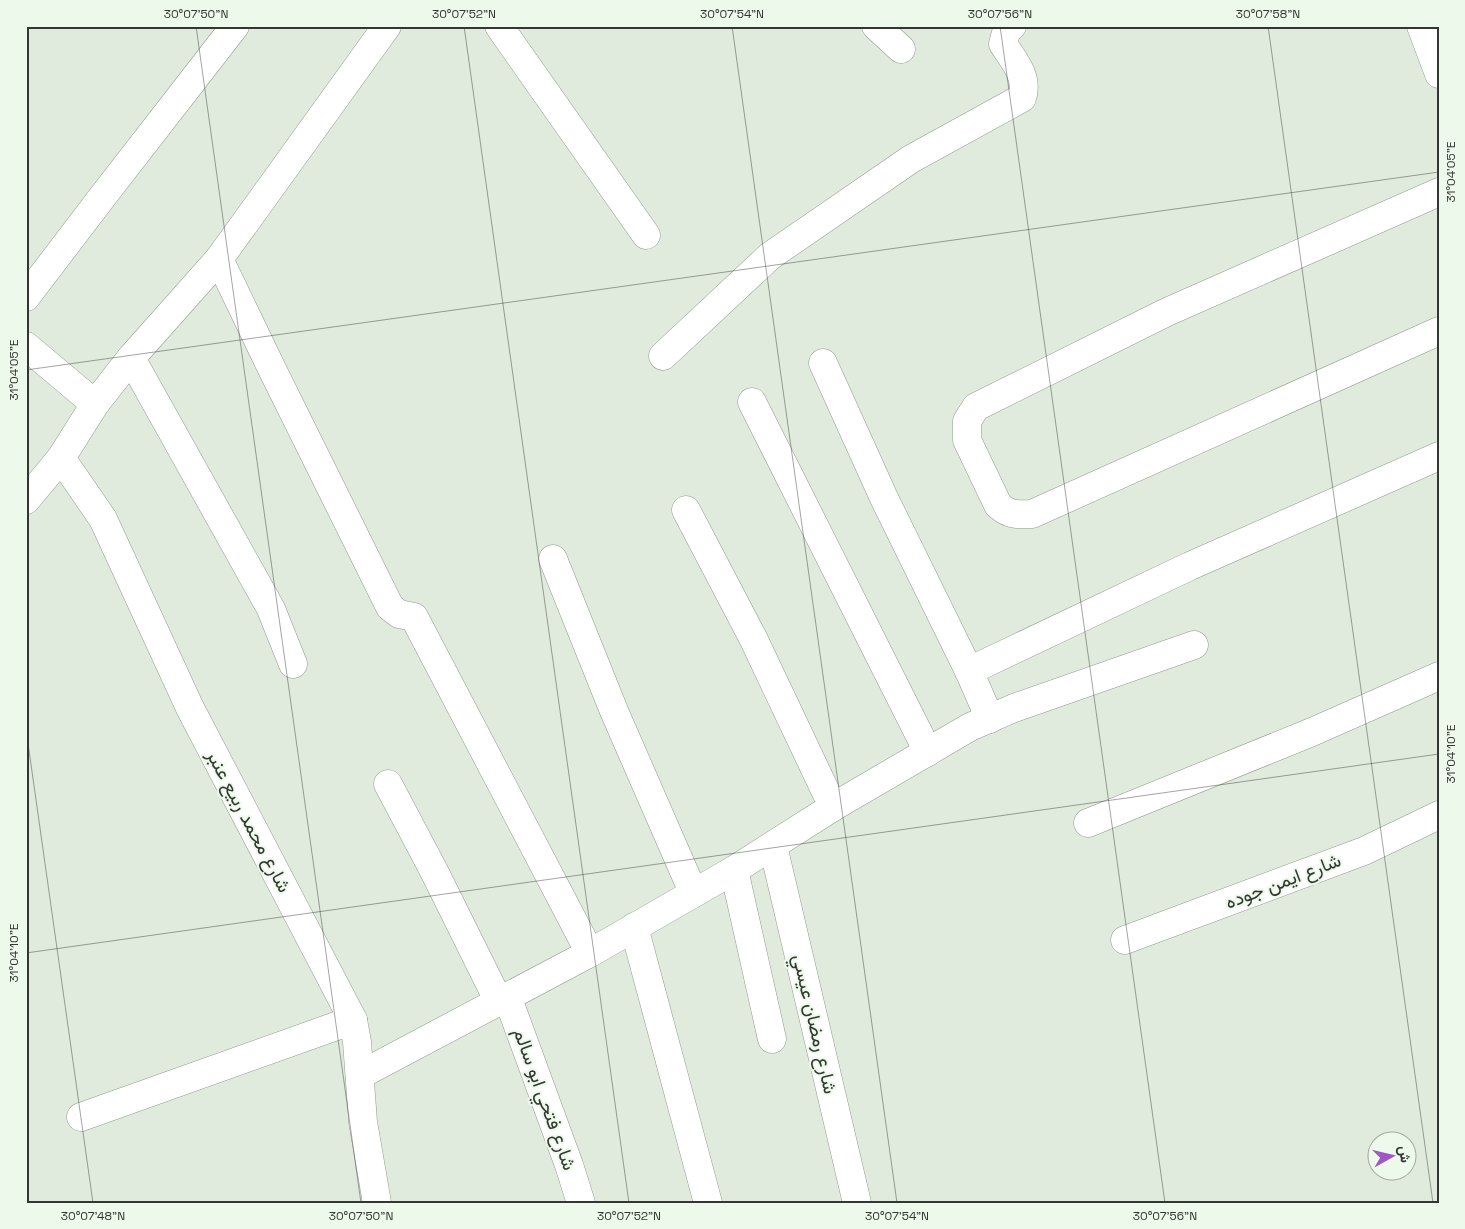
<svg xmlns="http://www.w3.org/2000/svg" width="1465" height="1229" viewBox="0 0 1465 1229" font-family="'Space Grotesk',Vazirmatn,sans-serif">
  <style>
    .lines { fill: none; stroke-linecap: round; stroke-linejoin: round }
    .minor-casing { stroke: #909b8e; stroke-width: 29 }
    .minor { stroke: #fff; stroke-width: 28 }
    .ticks { fill: none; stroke: #333732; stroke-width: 1; stroke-opacity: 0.45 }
    .labels { text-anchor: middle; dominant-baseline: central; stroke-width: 4; stroke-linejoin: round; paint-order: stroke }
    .street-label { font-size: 19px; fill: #333732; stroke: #edf9ea }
    .neatline { fill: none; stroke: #333732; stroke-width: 2 }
    .ticks-label { font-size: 12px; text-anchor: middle; fill: #333732 }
  </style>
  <rect width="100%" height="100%" fill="#e0ebdd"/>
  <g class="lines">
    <defs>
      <g id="minor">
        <path d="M499,26L646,235"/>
        <path d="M876,26L901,49"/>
        <path d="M1421,26L1439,74"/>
        <path d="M1439,192L1167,312L976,407L967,421V440L998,505C1009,515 1017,515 1032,514L1439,331"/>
        <path d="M219,259L271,367L390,607L399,614L414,617L590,953"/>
        <path d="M26,297L103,196L235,26"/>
        <path d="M26,346L95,404"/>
        <path d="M663,356L770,256L911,159L1022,98C1029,77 1014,61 1003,44L1007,29L1012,26"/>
        <path d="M131,358L271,609L293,664"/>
        <path d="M823,363L884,498L969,671L990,719"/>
        <path d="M752,402L928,752"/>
        <path d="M61,458L103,519L190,708L353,1020L357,1042L363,1122L377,1203"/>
        <path d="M26,500L61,458L95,404L131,358L219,259L387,26"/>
        <path d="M686,510L754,640L833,807"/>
        <path d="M553,559L614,711L693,892"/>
        <path d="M969,671L1190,566L1439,456"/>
        <path d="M388,784L435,873L498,1000"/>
        <path d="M1088,823L1312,732L1439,676"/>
        <path d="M773,846L857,1203"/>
        <path d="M734,870L772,1039"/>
        <path d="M634,927L708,1203"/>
        <path d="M1125,940L1364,851L1439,815"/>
        <path d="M507,996L569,1165L581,1203"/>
        <path d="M360,1075L590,953L734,870L833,807L970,727L1014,708L1194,645"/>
        <path d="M81,1117L353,1020"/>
      </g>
    </defs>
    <use href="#minor" class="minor-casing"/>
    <use href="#minor" class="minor"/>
  </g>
  <path class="ticks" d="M196,26L361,1203M464,26L629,1203M732,26L897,1203M1000,26L1165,1203M1268,26L1433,1203M26,370L1439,172M26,729L93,1203M26,953L1439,754"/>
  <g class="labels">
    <g class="street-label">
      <text transform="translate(249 821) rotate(62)">شارع محمد ربيع عنبر</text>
      <text transform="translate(1283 881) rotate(-21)">شارع ايمن جوده</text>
      <text transform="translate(815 1024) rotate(77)">شارع رمضان عيسي</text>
      <text transform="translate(545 1099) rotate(70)">شارع فتحي ابو سالم</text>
    </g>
  </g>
  <rect width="1465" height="1229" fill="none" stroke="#edf9ea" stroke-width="55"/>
  <g transform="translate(1392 1156) rotate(82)"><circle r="24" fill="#edf9ea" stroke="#a3aba0"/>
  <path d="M0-4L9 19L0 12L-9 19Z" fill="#a056c9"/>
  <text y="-8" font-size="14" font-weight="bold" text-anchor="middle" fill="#333732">ش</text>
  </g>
  <rect x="28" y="28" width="1410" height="1174" class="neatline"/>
  <g class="ticks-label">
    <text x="196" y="18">30°07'50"N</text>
    <text x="464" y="18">30°07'52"N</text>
    <text x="732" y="18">30°07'54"N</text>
    <text x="1000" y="18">30°07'56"N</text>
    <text x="1268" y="18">30°07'58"N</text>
    <text transform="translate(1451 172) rotate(-90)" y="4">31°04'05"E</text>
    <text transform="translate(14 370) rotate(-90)" y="4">31°04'05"E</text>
    <text transform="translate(1451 754) rotate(-90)" y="4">31°04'10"E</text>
    <text transform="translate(14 953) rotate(-90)" y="4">31°04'10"E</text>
    <text x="93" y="1220">30°07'48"N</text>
    <text x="361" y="1220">30°07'50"N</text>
    <text x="629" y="1220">30°07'52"N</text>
    <text x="897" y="1220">30°07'54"N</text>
    <text x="1165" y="1220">30°07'56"N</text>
  </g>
</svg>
